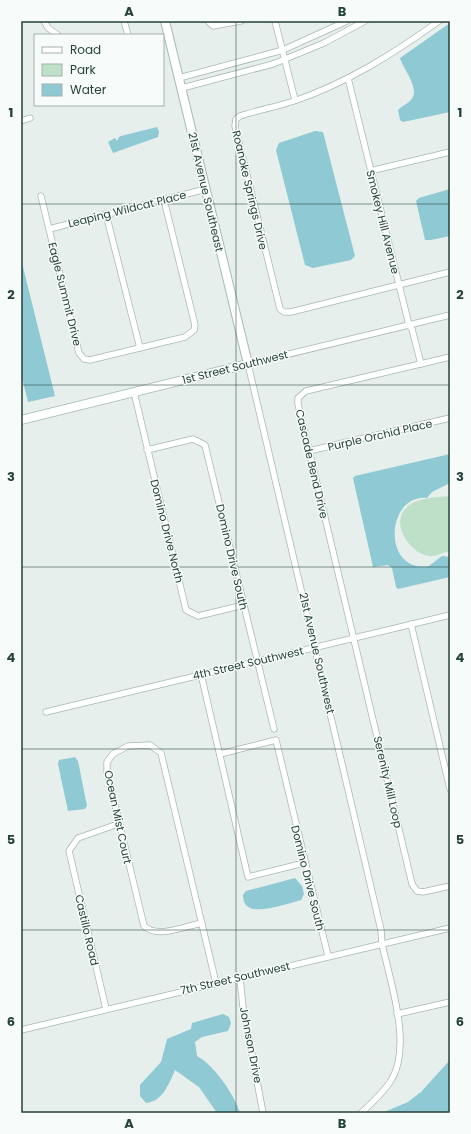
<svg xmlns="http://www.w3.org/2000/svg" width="471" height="1134" viewBox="0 0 471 1134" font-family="Poppins,sans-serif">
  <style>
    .green { fill: #bfe0c8 }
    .water { fill: #8ec9d4 }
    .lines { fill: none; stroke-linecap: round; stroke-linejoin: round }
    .street-casing { stroke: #a8b8b2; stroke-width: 7 }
    .secondary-casing { stroke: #a4bbb3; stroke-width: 10 }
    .street { stroke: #fff; stroke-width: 5.5 }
    .secondary { stroke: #fff; stroke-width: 8 }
    .grid { fill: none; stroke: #24423a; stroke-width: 1; stroke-opacity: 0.55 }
    .labels { text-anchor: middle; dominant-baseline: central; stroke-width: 3; stroke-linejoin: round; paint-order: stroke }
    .street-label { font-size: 11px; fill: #24423a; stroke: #f7fbf9 }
    .neatline { fill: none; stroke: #24423a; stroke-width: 1.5 }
    .grid-label { font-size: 13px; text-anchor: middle; font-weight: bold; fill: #24423a }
  </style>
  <rect width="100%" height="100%" fill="#e6efeb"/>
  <path class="green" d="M450,496V551C444,552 435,557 429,556C410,553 390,524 406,508C414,498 438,497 450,496Z"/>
  <g class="water">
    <path d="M450,23V112L403,122L400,120L398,110C402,106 407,104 411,100C421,89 403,69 400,58Z"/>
    <path d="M157,127L159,132L158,137L113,153L108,142L115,138L117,141L119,137L121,136Z"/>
    <path d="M315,131L323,132L355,256L351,260L313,268L305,265L276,150L279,143Z"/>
    <path d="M450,189V236L431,240H425L416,201L419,198Z"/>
    <path d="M21,259L55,396L28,402L21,374Z"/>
    <path d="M450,454V483L432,492L427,498C385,494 382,574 429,566L442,556L450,557V577L398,589L396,587L392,568L388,565L373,567L353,478L355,476Z"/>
    <path d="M75,757L78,761L87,806L85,809L68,811L58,764L59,760Z"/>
    <path d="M295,878L302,886L304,894L301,900C289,903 256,915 247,906C244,904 243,898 243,895L246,891Z"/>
    <path d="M223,1014L229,1017L231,1023L228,1031L202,1037L195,1042L197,1056C214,1065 234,1094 240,1113H217L199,1087L175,1070C169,1084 162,1102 146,1103L140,1096V1085L161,1062L167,1039L191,1029L192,1023Z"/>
    <path d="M450,1060V1113H382L408,1102L421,1092Z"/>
  </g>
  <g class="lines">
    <defs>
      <g id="street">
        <path d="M44,21L48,28L58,35"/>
        <path d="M124,21L128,35"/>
        <path d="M208,21L213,26L241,21"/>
        <path d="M275,21L295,100"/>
        <path d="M439,21C393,54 347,83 294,101C276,107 258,110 240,116L236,119L235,126L280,309L284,312H291L450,272"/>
        <path d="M179,78L283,50L347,21"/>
        <path d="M348,78L409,325L412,329L421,364"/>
        <path d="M182,88L273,64L324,43L365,21"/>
        <path d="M21,121L30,118"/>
        <path d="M370,171L450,152"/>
        <path d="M41,196L79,353L84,359L90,360L185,337L194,330L195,325L164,200"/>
        <path d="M106,214L140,348"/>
        <path d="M49,229L206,189"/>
        <path d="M450,357L306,391L298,398V404L412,884L417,891L423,892L450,886"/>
        <path d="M134,392L186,610L198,616L244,605"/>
        <path d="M147,450L193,439L205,445L274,729"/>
        <path d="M309,451L450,418"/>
        <path d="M411,624L450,789"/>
        <path d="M201,674L248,877L304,863"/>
        <path d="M46,712L450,615"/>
        <path d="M220,754L276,740L328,956"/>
        <path d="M202,923C185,926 158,939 144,926L107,772V762L113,754L128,746L150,745L161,753L216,983"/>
        <path d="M240,978L243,1007L263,1113"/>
        <path d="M106,1009L69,851L78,838L118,824"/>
        <path d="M397,1014L450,1002"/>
        <path d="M21,1030L450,928"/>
        <path d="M361,1113C372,1103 384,1092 392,1079C412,1044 390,981 382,944L381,930L248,364L450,315"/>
      </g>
      <path id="secondary" d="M21,420L248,364L165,21"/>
    </defs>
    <use href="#street" class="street-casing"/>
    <use href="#secondary" class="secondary-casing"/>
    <use href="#street" class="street"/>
    <use href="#secondary" class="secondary"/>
  </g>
  <path class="grid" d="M236,21V1113M21,204H450M21,385H450M21,567H450M21,749H450M21,930H450"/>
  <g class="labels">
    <g class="street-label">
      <text transform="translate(250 190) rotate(77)">Roanoke Springs Drive</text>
      <text transform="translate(206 192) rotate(77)">21st Avenue Southeast</text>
      <text transform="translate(127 209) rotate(-14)">Leaping Wildcat Place</text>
      <text transform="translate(383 222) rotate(76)">Smokey Hill Avenue</text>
      <text transform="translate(65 294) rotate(76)">Eagle Summit Drive</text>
      <text transform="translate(235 367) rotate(-14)">1st Street Southwest</text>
      <text transform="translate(380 435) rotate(-13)">Purple Orchid Place</text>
      <text transform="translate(312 464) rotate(77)">Cascade Bend Drive</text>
      <text transform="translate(167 531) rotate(76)">Domino Drive North</text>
      <text transform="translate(232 557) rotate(77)">Domino Drive South</text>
      <text transform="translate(317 653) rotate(77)">21st Avenue Southwest</text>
      <text transform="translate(248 663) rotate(-13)">4th Street Southwest</text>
      <text transform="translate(388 782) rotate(77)">Serenity Mill Loop</text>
      <text transform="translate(118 817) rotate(78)">Ocean Mist Court</text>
      <text transform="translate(308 878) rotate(76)">Domino Drive South</text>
      <text transform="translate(87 930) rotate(77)">Castillo Road</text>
      <text transform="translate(235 978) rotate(-13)">7th Street Southwest</text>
      <text transform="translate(251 1045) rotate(79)">Johnson Drive</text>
    </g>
  </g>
  <rect width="471" height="1134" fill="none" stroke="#f7fbf9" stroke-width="44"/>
  <rect x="34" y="34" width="130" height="72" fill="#f7fbf9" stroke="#a3b1ad"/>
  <rect x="42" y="47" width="20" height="6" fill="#ffffff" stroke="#a3b1ad"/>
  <text x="70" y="54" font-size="12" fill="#24423a">Road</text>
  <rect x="42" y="64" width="20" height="12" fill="#bfe0c8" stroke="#a3b1ad"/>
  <text x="70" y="74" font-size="12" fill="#24423a">Park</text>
  <rect x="42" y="84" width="20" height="12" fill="#8ec9d4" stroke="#a3b1ad"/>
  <text x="70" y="94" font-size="12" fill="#24423a">Water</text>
  <rect x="22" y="22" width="427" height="1090" class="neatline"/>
  <g class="grid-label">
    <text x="129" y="16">A</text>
    <text x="342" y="16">B</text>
    <text x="11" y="117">1</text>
    <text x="460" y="117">1</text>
    <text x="11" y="299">2</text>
    <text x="460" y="299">2</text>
    <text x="11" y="481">3</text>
    <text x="460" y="481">3</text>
    <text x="11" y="662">4</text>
    <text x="460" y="662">4</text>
    <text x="11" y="844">5</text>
    <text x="460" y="844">5</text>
    <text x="11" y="1026">6</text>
    <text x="460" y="1026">6</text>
    <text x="129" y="1128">A</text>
    <text x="342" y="1128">B</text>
  </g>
</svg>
